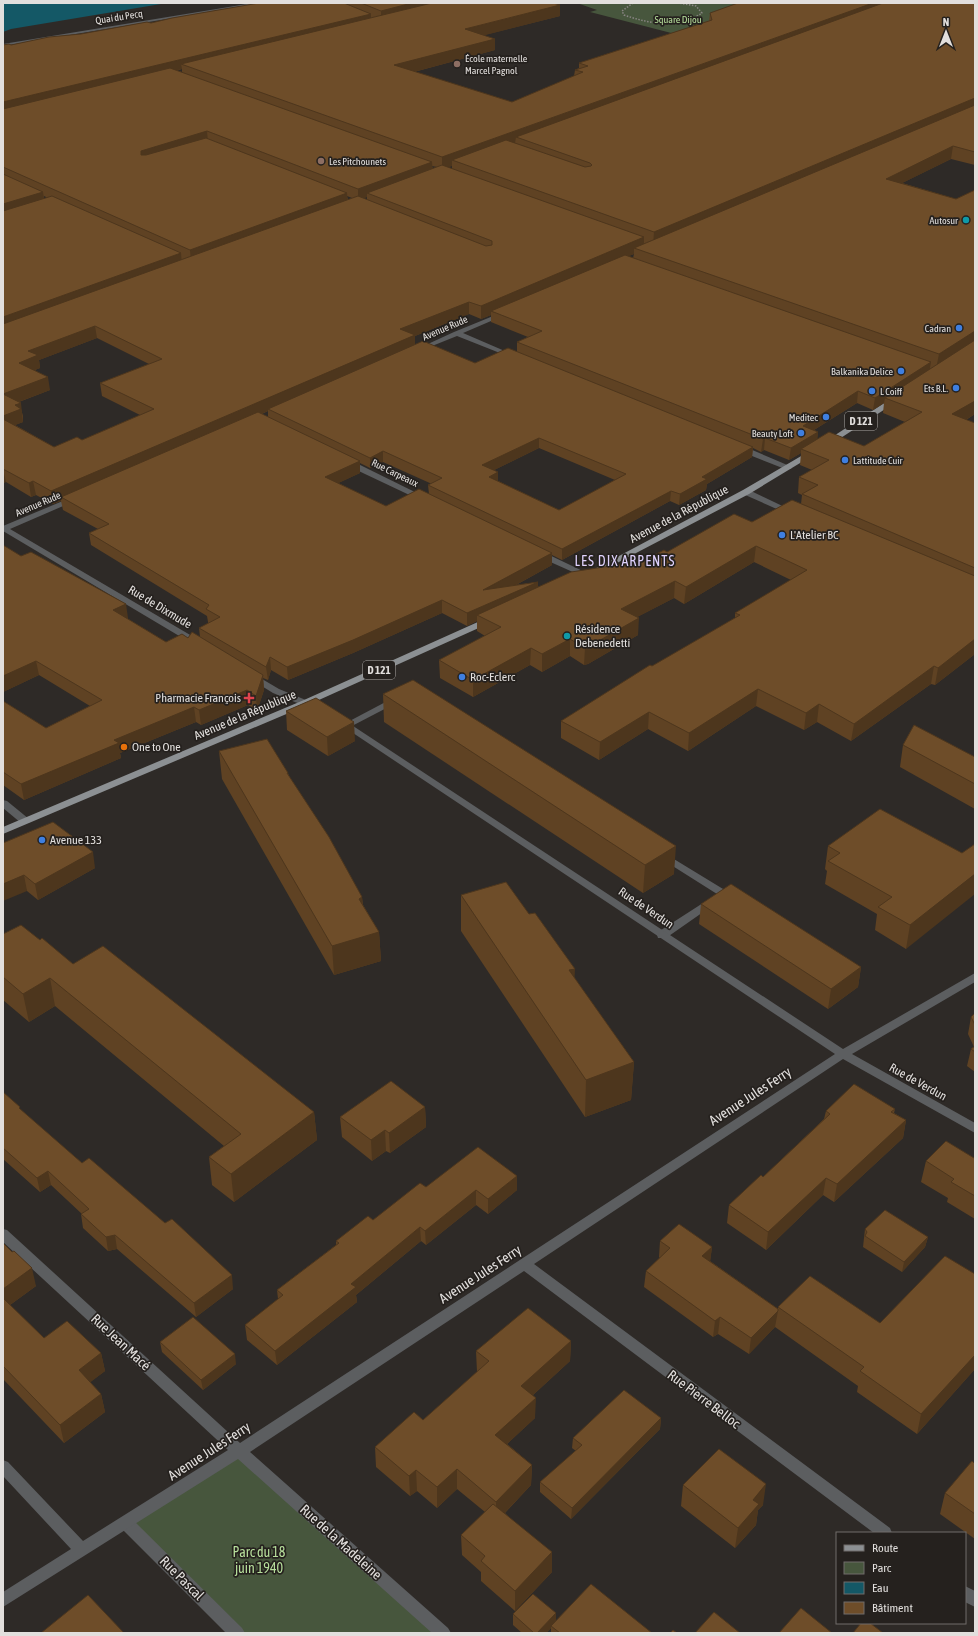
<svg xmlns="http://www.w3.org/2000/svg" width="978" height="1636" viewBox="0 0 978 1636" font-family="'Asap Condensed',sans-serif">
  <style>
    .green { fill: #47563d }
    .water { fill: #145866 }
    .lines { fill: none; stroke-linecap: round; stroke-linejoin: round }
    .path { stroke: #898583; stroke-width: 1.5; stroke-dasharray: 1.5 1.5; stroke-linecap: butt }
    .lane { fill: #5c5e60; fill-rule: evenodd }
    .street { fill: #5c5e60; fill-rule: evenodd }
    .primary { fill: #8c9093; fill-rule: evenodd }
    .wall { fill: #5f4223; fill-rule: evenodd }
    .shaded-wall { fill: #4d361d }
    .building { fill: #6e4d29; stroke: #4d361d; fill-rule: evenodd }
    .education-dot { fill: #8d6e63; stroke: #25211e; stroke-width: 1.5 }
    .culture-dot { fill: #0f9aa8; stroke: #25211e; stroke-width: 1.5 }
    .shop-dot { fill: #3f7fe0; stroke: #25211e; stroke-width: 1.5 }
    .health-dot { fill: #e0444e; stroke: #25211e; stroke-width: 1.5 }
    .food-dot { fill: #e8710a; stroke: #25211e; stroke-width: 1.5 }
    .labels { text-anchor: middle; dominant-baseline: central; stroke-width: 3.5; stroke-linejoin: round; paint-order: stroke }
    .far-street-label { font-size: 10px; fill: #e2dfdd; stroke: #25211e }
    .far-park-label { font-size: 10px; fill: #b7df9c; stroke: #25211e }
    .far-poi-label { font-size: 10px; fill: #e2dfdd; stroke: #25211e; text-anchor: end }
    .shield { fill: #25211e; stroke: #a9a6a4; stroke-width: 1 }
    .shield-label { font-size: 11px; font-weight: bold; fill: #e2dfdd }
    .street-label { font-size: 12px; fill: #e2dfdd; stroke: #25211e }
    .poi-label { font-size: 12px; fill: #e2dfdd; stroke: #25211e; text-anchor: start }
    .quarter-label { font-size: 14px; letter-spacing: 1px; fill: #dfd2fd; stroke: #25211e }
    .near-street-label { font-size: 14px; fill: #e2dfdd; stroke: #25211e }
    .near-park-label { font-size: 14px; fill: #b7df9c; stroke: #25211e }
  </style>
  <rect width="100%" height="100%" fill="#2e2a27"/>
  <g class="green">
    <path d="M577,3H743L766,8L679,35L590,12L597,10Z"/>
    <path d="M239,1451L443,1633H237L126,1523Z"/>
  </g>
  <path class="water" d="M3,3H167L11,29L3,32Z"/>
  <g class="lines">
    <path class="path" d="M633,3L622,11L624,15C650,24 678,29 702,13L696,6L679,3"/>
    <g class="lane">
      <path d="M395,697L398,698L400,700L398,702L350,727L347,728L342,725Z"/>
      <path d="M664,853L728,892L729,894L666,938H658L657,935L658,932L717,894L660,858L659,856L660,854Z"/>
      <path d="M126,1516L131,1518L242,1628L245,1633H226L121,1528L119,1523L121,1518Z"/>
    </g>
    <g class="street">
      <path d="M253,3H264L3,46V44Z"/>
      <path d="M503,312L505,313V315L463,333L514,355V357H510L457,336L422,350L417,349L454,332Z"/>
      <path d="M737,446H743L792,467L791,469H785L737,450Z"/>
      <path d="M346,461H352L427,498L423,500H420L346,465Z"/>
      <path d="M743,490H749L795,512L791,514H788L743,494Z"/>
      <path d="M70,498H76L77,500L10,529L197,639L198,641L197,643H191L3,531V526Z"/>
      <path d="M537,552H543L591,575L590,577H584L537,556L536,554Z"/>
      <path d="M252,673L279,689L318,705L320,707L315,710L312,709L273,693L249,678L247,676Z"/>
      <path d="M344,720L843,1049L975,973V982L852,1054L975,1123V1133L843,1059L534,1264L890,1528L892,1533H874L524,1271L250,1452L448,1628L451,1633H432L238,1459L3,1607V1592L71,1549L3,1476V1460L8,1462L83,1541L228,1450L3,1242V1229L7,1230L240,1443L835,1054L341,725L339,723L341,721Z"/>
      <path d="M3,800L7,801L29,819L30,821L29,823H21L3,808Z"/>
      <path d="M965,1586L975,1591V1607L965,1602Z"/>
    </g>
    <g class="primary">
      <path d="M892,398H895L899,400L830,445H824L823,443Z"/>
      <path d="M808,452H811L815,454L749,494L594,575L591,576L587,573L743,490Z"/>
      <path d="M489,617L493,620L492,622L310,704L3,834V827L304,700Z"/>
    </g>
  </g>
  <g class="wall">
    <path d="M259,3H553L560,16L484,35L495,50L414,72L512,102L574,76L575,70L579,68V63L709,21L710,13L975,3V165L951,159L902,183L956,199L975,190V414L966,420L975,423V654L935,685L931,684L851,741L817,722L804,730L756,706L688,751L648,729L599,760L561,738V721L735,618V613L791,580L754,562L684,604L674,598L637,617L638,635L588,664L584,665L570,656L542,672L530,665L473,697L440,678L439,660L485,636L477,631V621L467,626L442,613L353,653L288,680L271,670L268,680L263,678L264,690L257,711L248,705L201,725L196,722L120,753L121,758L24,800L3,785V701L46,728L90,706L39,675L3,692L21,556L128,618V619L166,642L188,638L200,637L199,628L208,623V622L207,616L91,545L89,533L98,529L63,510L61,501L53,504L36,495L31,497L6,482L3,483V45H11L151,23ZM182,69V73L176,71ZM432,166L437,167L433,169ZM452,166V169L447,167ZM44,196L48,198L44,199ZM347,196L352,198L348,200ZM367,197V200L363,198ZM634,254L633,258L628,256ZM469,314L481,319L491,315V322L528,337L517,342V352L475,363L415,345V336ZM97,338L149,364L100,383L102,396L140,415L82,440L54,447L15,425L23,422V416L19,402L50,390L35,370L40,368L39,360ZM857,403L873,410L884,403L883,413L905,422L864,446L817,439L818,432L814,430ZM268,411V417L262,414ZM539,448L615,480L559,510L498,481L494,470ZM753,448L761,452L764,450L789,460L801,453L800,465L812,470L799,477L798,493L802,495L801,504L643,561L538,587V582L516,585L552,565V555L562,560L670,501L679,505L706,490L707,484L752,457ZM383,462L432,484L428,485L429,494L386,506L338,483L360,473V463L370,468Z"/>
    <path d="M383,694L674,874L643,893L384,722Z"/>
    <path d="M286,711L355,741L328,756L287,730Z"/>
    <path d="M903,745L975,757V809L900,767Z"/>
    <path d="M219,751L288,773L289,776L362,897L363,905L379,932L381,961L334,975L222,779Z"/>
    <path d="M3,843L95,868L38,900L27,891Z"/>
    <path d="M828,846L962,853L906,949L875,930L877,914L825,884L827,871L825,869Z"/>
    <path d="M461,895L574,978L634,1062L631,1100L585,1117L461,931Z"/>
    <path d="M701,904L861,967L858,987L828,1009L699,924Z"/>
    <path d="M3,934L40,940L73,964L314,1112L317,1140L234,1202L212,1185L209,1157L224,1146L55,1006L29,1022L3,1000Z"/>
    <path d="M975,1013V1072L967,1066L971,1049L974,1047L968,1034L971,1017Z"/>
    <path d="M3,1092L20,1110L82,1163L233,1289L196,1317L117,1249L108,1251L83,1228L81,1214H82L51,1185L40,1192L3,1159Z"/>
    <path d="M425,1107L426,1127L390,1153L386,1151L372,1161L342,1137L340,1117Z"/>
    <path d="M895,1109L894,1113L906,1120L903,1138L834,1202L823,1195L766,1250L727,1223L729,1205L763,1177L824,1119L826,1111Z"/>
    <path d="M975,1157V1219L947,1202L948,1198L921,1182L926,1161L974,1158Z"/>
    <path d="M517,1176V1190L488,1214L476,1205L426,1245L421,1241L356,1295L357,1302L277,1365L247,1340L245,1325L278,1299L277,1290L336,1245V1241L373,1220L426,1187Z"/>
    <path d="M865,1229L928,1237L925,1247L902,1272L863,1247Z"/>
    <path d="M660,1241L712,1247L710,1261L778,1309V1307L880,1323L975,1274V1369L917,1434L857,1392L858,1386L775,1327L749,1354L718,1334L713,1337L644,1287L646,1271L660,1258L659,1257Z"/>
    <path d="M3,1243L36,1286L10,1305L44,1338L101,1353L105,1371L90,1382L101,1394L105,1412L64,1443L3,1379Z"/>
    <path d="M571,1341L570,1361L533,1395L535,1418L507,1444L532,1465L531,1485L505,1513L552,1572L515,1611L481,1581V1572L462,1555L461,1535L485,1512L457,1489L437,1508L417,1491L410,1496L376,1467L375,1447L423,1420L477,1372L476,1351Z"/>
    <path d="M160,1342L236,1364L203,1390L162,1352Z"/>
    <path d="M661,1418L660,1429L571,1519L540,1492V1482L576,1451L572,1448L573,1438Z"/>
    <path d="M975,1464V1539L940,1514L945,1493Z"/>
    <path d="M683,1485L763,1505L758,1510L756,1525L735,1548L681,1506Z"/>
    <path d="M513,1614L556,1621L652,1633H551V1628L546,1633H522L513,1625Z"/>
  </g>
  <g class="shaded-wall">
    <path d="M412,3H456L381,21V11Z"/>
    <path d="M873,3H901L516,137L515,143L460,163L452,160V166L442,169V157Z"/>
    <path d="M560,5V16L466,40L465,29Z"/>
    <path d="M371,14V24L181,64L182,69L3,112V102Z"/>
    <path d="M495,39V50L395,77L394,65Z"/>
    <path d="M975,98V106L653,245L654,232Z"/>
    <path d="M207,131L208,142L143,162L141,155V151Z"/>
    <path d="M953,146L951,159L884,192L886,179Z"/>
    <path d="M432,162L433,173L367,193V197L358,200V189Z"/>
    <path d="M43,192L45,204L3,216V204Z"/>
    <path d="M347,193L348,204L191,261L190,250Z"/>
    <path d="M644,237V249L634,248V254L495,313L491,311V315L481,319V306Z"/>
    <path d="M181,253L182,265L3,330V317Z"/>
    <path d="M469,302V314L415,336V347L268,409V411L64,499L61,497V501L53,504L51,491L400,329Z"/>
    <path d="M95,326L97,338L39,360L40,368L21,375L19,363L28,351Z"/>
    <path d="M975,331V340L936,369L939,354Z"/>
    <path d="M931,362L929,374L885,398L884,403L873,410L875,398Z"/>
    <path d="M48,377L50,390L5,407L3,394Z"/>
    <path d="M858,391L857,403L801,438L803,426Z"/>
    <path d="M975,396V414L949,430L952,414Z"/>
    <path d="M21,403L23,422L3,430V416L15,405Z"/>
    <path d="M818,432L817,444L801,449V453L789,460L791,448Z"/>
    <path d="M539,438V448L482,476V465Z"/>
    <path d="M765,438L764,450L761,452L763,439Z"/>
    <path d="M753,447L752,457L707,484L706,490L679,505L680,494L702,477Z"/>
    <path d="M383,451V462L370,468V458Z"/>
    <path d="M360,461V473L326,489L325,477Z"/>
    <path d="M3,469L6,482L3,483Z"/>
    <path d="M498,472V483L489,477Z"/>
    <path d="M33,481L36,495L31,497L29,483Z"/>
    <path d="M671,491L670,501L562,560V549Z"/>
    <path d="M756,546L754,562L684,604L686,587Z"/>
    <path d="M552,553V565L483,603V590Z"/>
    <path d="M675,581L674,598L620,626L621,609Z"/>
    <path d="M538,582V594L477,615V621L467,626V613Z"/>
    <path d="M442,600V613L353,653L288,680L287,667Z"/>
    <path d="M126,604L128,618L115,624L113,610Z"/>
    <path d="M639,618L638,635L588,664L584,665L585,648Z"/>
    <path d="M570,639V656L542,672V654Z"/>
    <path d="M975,639V654L935,685L938,668Z"/>
    <path d="M531,648L530,665L473,697V680Z"/>
    <path d="M270,657L271,670L268,680L266,667Z"/>
    <path d="M36,661L39,675L3,692V676Z"/>
    <path d="M934,666L931,684L851,741L854,724Z"/>
    <path d="M263,675L264,690L257,711L256,696Z"/>
    <path d="M758,689L756,706L688,751L689,733Z"/>
    <path d="M247,690L248,705L201,725L199,710Z"/>
    <path d="M819,704L817,722L804,730L806,713Z"/>
    <path d="M194,707L196,722L120,753L121,758L24,800L21,784L114,740Z"/>
    <path d="M649,712L648,729L599,760L600,742Z"/>
    <path d="M354,722L355,741L328,756L327,737Z"/>
    <path d="M676,846L674,874L643,893L645,865Z"/>
    <path d="M93,852L95,868L38,900L35,884Z"/>
    <path d="M975,874V894L906,949L910,925Z"/>
    <path d="M24,875L27,891L3,901V884Z"/>
    <path d="M362,897L364,926L359,899Z"/>
    <path d="M379,932L381,961L334,975L332,946Z"/>
    <path d="M861,967L858,987L828,1009L831,989Z"/>
    <path d="M575,969L573,1006L569,970Z"/>
    <path d="M50,978L55,1006L29,1022L23,994Z"/>
    <path d="M634,1062L631,1100L585,1117L586,1080Z"/>
    <path d="M425,1107L426,1127L390,1153L389,1133Z"/>
    <path d="M314,1112L317,1140L234,1202L231,1174Z"/>
    <path d="M906,1120L903,1138L834,1202L837,1184Z"/>
    <path d="M385,1130L386,1151L372,1161L371,1140Z"/>
    <path d="M48,1171L51,1185L40,1192L37,1178Z"/>
    <path d="M517,1176V1190L488,1214V1199Z"/>
    <path d="M826,1178L823,1195L766,1250L768,1232Z"/>
    <path d="M476,1190V1205L426,1245L425,1231Z"/>
    <path d="M420,1227L421,1241L356,1295L357,1302L277,1365L275,1351L351,1284Z"/>
    <path d="M115,1235L117,1249L108,1251L106,1237Z"/>
    <path d="M928,1237L925,1247L902,1272L904,1262Z"/>
    <path d="M712,1247L710,1263L702,1256Z"/>
    <path d="M32,1268L36,1286L3,1310V1289Z"/>
    <path d="M232,1275L233,1289L196,1317L194,1303Z"/>
    <path d="M778,1311L775,1327L749,1354L751,1338Z"/>
    <path d="M720,1317L718,1334L713,1337L715,1321Z"/>
    <path d="M571,1341L570,1361L521,1406V1386Z"/>
    <path d="M101,1353L105,1371L83,1388L79,1370Z"/>
    <path d="M235,1354L236,1364L203,1390L201,1380Z"/>
    <path d="M975,1355V1369L917,1434L921,1414Z"/>
    <path d="M101,1394L105,1412L64,1443L60,1425Z"/>
    <path d="M536,1398L535,1418L495,1455V1435Z"/>
    <path d="M661,1418L660,1429L571,1519L572,1508Z"/>
    <path d="M532,1465L531,1485L496,1522V1502Z"/>
    <path d="M457,1469V1489L437,1508V1487Z"/>
    <path d="M416,1470L417,1491L410,1496L409,1476Z"/>
    <path d="M766,1484L763,1505L758,1510L756,1525L735,1548L738,1528L753,1500Z"/>
    <path d="M552,1552V1572L515,1611V1591Z"/>
    <path d="M556,1613V1623L551,1626V1628L546,1633H537Z"/>
  </g>
  <g class="building">
    <path d="M259,3H344L371,14L3,102V45L9,44L11,45L49,37L81,34L147,22L151,23L172,18Z"/>
    <path d="M361,3H412L381,11Z"/>
    <path d="M432,3H553L560,5L465,29L495,39L394,65L512,102L583,72L575,70L588,66L579,63L712,20L710,13L738,3H873L442,157L181,64Z"/>
    <path d="M883,3H975V98L654,232L452,160L506,140L585,167L591,166L592,165L590,163L516,137Z"/>
    <path d="M170,68L432,162L358,189L207,131L141,151V155H146L206,138L347,193L190,250L3,167V109Z"/>
    <path d="M975,105V152L953,146L886,179L956,199L975,190V331L939,354L634,248Z"/>
    <path d="M442,165L644,237L481,306L469,302L400,329L415,335L51,491L33,481L29,483L3,469V419L54,447L77,437L82,440L154,409L100,383L162,359L95,326L28,351L38,355L19,363L48,377L3,394L21,403L15,405L21,409L3,416V324L358,196L486,246L492,245V241L367,193Z"/>
    <path d="M3,174L43,192L3,204Z"/>
    <path d="M52,196L181,253L3,317V211Z"/>
    <path d="M625,255L931,362L875,398L858,391L803,426L818,432L791,448L765,438L763,439L517,342L542,331L491,311Z"/>
    <path d="M975,340V401L952,414L975,423V568L802,494L818,485L799,477L829,460L801,449L829,432L864,446L922,412L885,398Z"/>
    <path d="M423,341L475,363L508,348L753,447L702,477L707,479L680,494L671,491L562,549L428,485L442,478L383,451L370,458L268,409ZM539,438L626,474L559,510L489,477L498,472L482,465Z"/>
    <path d="M258,412L360,461L325,477L386,506L419,489L552,553L483,590L538,582L467,613L442,600L353,640L287,667L270,657L266,667L199,628L220,617L206,609L209,605L89,533L109,524L61,497Z"/>
    <path d="M792,500L975,576V639L938,668L934,666L854,724L819,704L806,713L758,689L689,733L649,712L600,742L561,721L650,665L652,666L740,615L735,613L807,570L756,546L686,587L675,581L621,609L639,618L588,647L585,648L570,639L542,654L531,648L473,680L439,660L501,627L477,615L571,572L643,561L664,550L667,552L734,514L752,522Z"/>
    <path d="M3,545L21,556L31,552L126,604L113,610L166,642L182,634L188,638L192,632L263,675L256,696L247,690L199,710L194,707L114,740L119,743L21,784L3,772V701L46,728L102,700L36,661L3,676Z"/>
    <path d="M413,680L676,846L645,865L383,694Z"/>
    <path d="M316,698L354,722L327,737L286,711Z"/>
    <path d="M914,725L975,757V784L903,745Z"/>
    <path d="M267,739L288,773H287L329,837L362,897L359,899L379,932L332,946L219,751Z"/>
    <path d="M880,809L962,853L975,844V874L910,925L878,907L892,897L828,861L840,853L828,846Z"/>
    <path d="M53,822L93,852L35,884L24,875L3,884V843Z"/>
    <path d="M506,882L529,914L535,913L575,969L569,970L634,1062L586,1080L461,895Z"/>
    <path d="M731,884L861,967L831,989L701,904Z"/>
    <path d="M21,925L40,940L42,938L73,964L103,946L314,1112L231,1174L209,1157L241,1134L50,978L23,994L3,977V934Z"/>
    <path d="M975,1013V1025L971,1017Z"/>
    <path d="M975,1046V1052L971,1049Z"/>
    <path d="M391,1081L425,1107L389,1133L385,1130L371,1140L340,1117Z"/>
    <path d="M854,1084L895,1109L891,1112L906,1120L837,1184L826,1178L768,1232L729,1205L761,1175L763,1177L830,1114L826,1111Z"/>
    <path d="M3,1092L20,1107L19,1108L82,1163L89,1158L165,1223L172,1219L232,1275L194,1303L115,1235L106,1237L81,1214L89,1209L48,1171L37,1178L3,1148Z"/>
    <path d="M946,1141L974,1158L975,1157V1196L951,1182L954,1179L926,1161Z"/>
    <path d="M478,1147L517,1176L488,1199L476,1190L425,1231L420,1227L351,1284L356,1287L275,1351L245,1325L283,1295L277,1290L339,1243L336,1241L368,1216L373,1220L420,1183L426,1187Z"/>
    <path d="M885,1210L928,1237L904,1262L865,1236L867,1232L865,1229Z"/>
    <path d="M679,1224L712,1247L702,1256L778,1309V1311L751,1338L720,1317L715,1321L646,1271L670,1248L660,1241Z"/>
    <path d="M3,1243L12,1252L14,1251L32,1268L3,1289Z"/>
    <path d="M945,1256L975,1274V1355L921,1414L860,1371L864,1367L778,1307L810,1276L880,1323Z"/>
    <path d="M3,1298L44,1338L67,1321L101,1353L79,1370L101,1394L60,1425L3,1366Z"/>
    <path d="M528,1308L571,1341L521,1386L536,1398L495,1435L532,1465L496,1502L457,1469L437,1487L416,1470L409,1476L375,1447L414,1412L423,1420L489,1361L476,1351Z"/>
    <path d="M193,1317L235,1354L201,1380L160,1342Z"/>
    <path d="M624,1390L661,1418L572,1508L540,1482L582,1445L573,1438Z"/>
    <path d="M719,1449L766,1484L753,1500L759,1504L738,1528L683,1485Z"/>
    <path d="M972,1461L975,1464V1514L945,1493Z"/>
    <path d="M493,1504L552,1552L515,1591L481,1561L485,1556L461,1535Z"/>
    <path d="M591,1584L652,1633H560L551,1626Z"/>
    <path d="M533,1594L556,1613L537,1633H534L513,1614Z"/>
    <path d="M88,1595L124,1633H41Z"/>
    <path d="M801,1608L832,1633H779Z"/>
    <path d="M714,1612L740,1633H695Z"/>
    <path d="M861,1623H870L883,1633H853Z"/>
    <path d="M673,1630L677,1633H670Z"/>
  </g>
  <g class="education-dot">
    <circle cx="457" cy="64" r="4"/>
    <circle cx="321" cy="161" r="4"/>
  </g>
  <g class="culture-dot">
    <circle cx="966" cy="220" r="4"/>
    <circle cx="567" cy="636" r="4"/>
  </g>
  <g class="shop-dot">
    <circle cx="959" cy="328" r="4"/>
    <circle cx="901" cy="371" r="4"/>
    <circle cx="956" cy="388" r="4"/>
    <circle cx="872" cy="391" r="4"/>
    <circle cx="826" cy="417" r="4"/>
    <circle cx="801" cy="433" r="4"/>
    <circle cx="845" cy="460" r="4"/>
    <circle cx="782" cy="535" r="4"/>
    <circle cx="462" cy="677" r="4"/>
    <circle cx="42" cy="840" r="4"/>
  </g>
  <path class="health-dot" d="M247 692h4v4h4v4h-4v4h-4v-4h-4v-4h4z"/>
  <circle class="food-dot" cx="124" cy="747" r="4"/>
  <g class="labels">
    <g class="far-street-label">
      <text transform="translate(119 17) rotate(-9)">Quai du Pecq</text>
      <text transform="translate(445 328) rotate(-23)">Avenue Rude</text>
      <text transform="translate(395 473) rotate(26)">Rue Carpeaux</text>
      <text transform="translate(38 504) rotate(-23)">Avenue Rude</text>
    </g>
    <g class="far-park-label">
      <text x="678" y="19">Square Dijou</text>
    </g>
    <g class="far-poi-label">
      <text x="465" y="58" text-anchor="start">École maternelle<tspan x="465" dy="12">Marcel Pagnol</tspan></text>
      <text x="329" y="161" text-anchor="start">Les Pitchounets</text>
      <text x="958" y="220">Autosur</text>
      <text x="951" y="328">Cadran</text>
      <text x="893" y="371">Balkanika Delice</text>
      <text x="948" y="388">Ets B.L.</text>
      <text x="880" y="391" text-anchor="start">L Coiff</text>
      <text x="818" y="417">Meditec</text>
      <text x="793" y="433">Beauty Loft</text>
      <text x="853" y="460" text-anchor="start">Lattitude Cuir</text>
    </g>
    <g class="shield">
      <rect x="845" y="412" width="32" height="18" rx="3"/>
      <rect x="363" y="661" width="32" height="18" rx="3"/>
    </g>
    <g class="shield-label">
      <text x="861" y="421">D 121</text>
      <text x="379" y="670">D 121</text>
    </g>
    <g class="street-label">
      <text transform="translate(679 514) rotate(-28)">Avenue de la République</text>
      <text transform="translate(160 607) rotate(31)">Rue de Dixmude</text>
      <text transform="translate(245 715) rotate(-23)">Avenue de la République</text>
      <text transform="translate(646 908) rotate(34)">Rue de Verdun</text>
      <text transform="translate(918 1082) rotate(29)">Rue de Verdun</text>
    </g>
    <g class="poi-label">
      <text x="790" y="535">L'Atelier BC</text>
      <text x="575" y="629">Résidence<tspan x="575" dy="14">Debenedetti</tspan></text>
      <text x="470" y="677">Roc-Eclerc</text>
      <text x="241" y="698" text-anchor="end">Pharmacie François</text>
      <text x="132" y="747">One to One</text>
      <text x="50" y="840">Avenue 133</text>
    </g>
    <g class="quarter-label">
      <text x="625" y="561">LES DIX ARPENTS</text>
    </g>
    <g class="near-street-label">
      <text transform="translate(750 1096) rotate(-33)">Avenue Jules Ferry</text>
      <text transform="translate(480 1274) rotate(-33)">Avenue Jules Ferry</text>
      <text transform="translate(121 1342) rotate(43)">Rue Jean Macé</text>
      <text transform="translate(704 1399) rotate(37)">Rue Pierre Belloc</text>
      <text transform="translate(209 1451) rotate(-33)">Avenue Jules Ferry</text>
      <text transform="translate(341 1542) rotate(42)">Rue de la Madeleine</text>
      <text transform="translate(182 1578) rotate(45)">Rue Pascal</text>
    </g>
    <g class="near-park-label">
      <text x="259" y="1552">Parc du 18<tspan x="259" dy="16">juin 1940</tspan></text>
    </g>
  </g>
  <rect width="978" height="1636" fill="none" stroke="#e2dfdd" stroke-width="8"/>
  <rect x="836" y="1532" width="130" height="92" fill="#25211e" stroke="#716d6a"/>
  <rect x="844" y="1545" width="20" height="6" fill="#8c9093" stroke="#716d6a"/>
  <text x="872" y="1552" font-size="12" fill="#e2dfdd">Route</text>
  <rect x="844" y="1562" width="20" height="12" fill="#47563d" stroke="#716d6a"/>
  <text x="872" y="1572" font-size="12" fill="#e2dfdd">Parc</text>
  <rect x="844" y="1582" width="20" height="12" fill="#145866" stroke="#716d6a"/>
  <text x="872" y="1592" font-size="12" fill="#e2dfdd">Eau</text>
  <rect x="844" y="1602" width="20" height="12" fill="#6e4d29" stroke="#716d6a"/>
  <text x="872" y="1612" font-size="12" fill="#e2dfdd">Bâtiment</text>
  <g transform="translate(946 32)" stroke="#25211e" stroke-width="3" paint-order="stroke">
  <path d="M0-3L7 15L0 10L-7 15Z" fill="#e2dfdd"/>
  <text y="-6" font-size="11" font-weight="bold" text-anchor="middle" fill="#e2dfdd">N</text>
  </g>
</svg>
